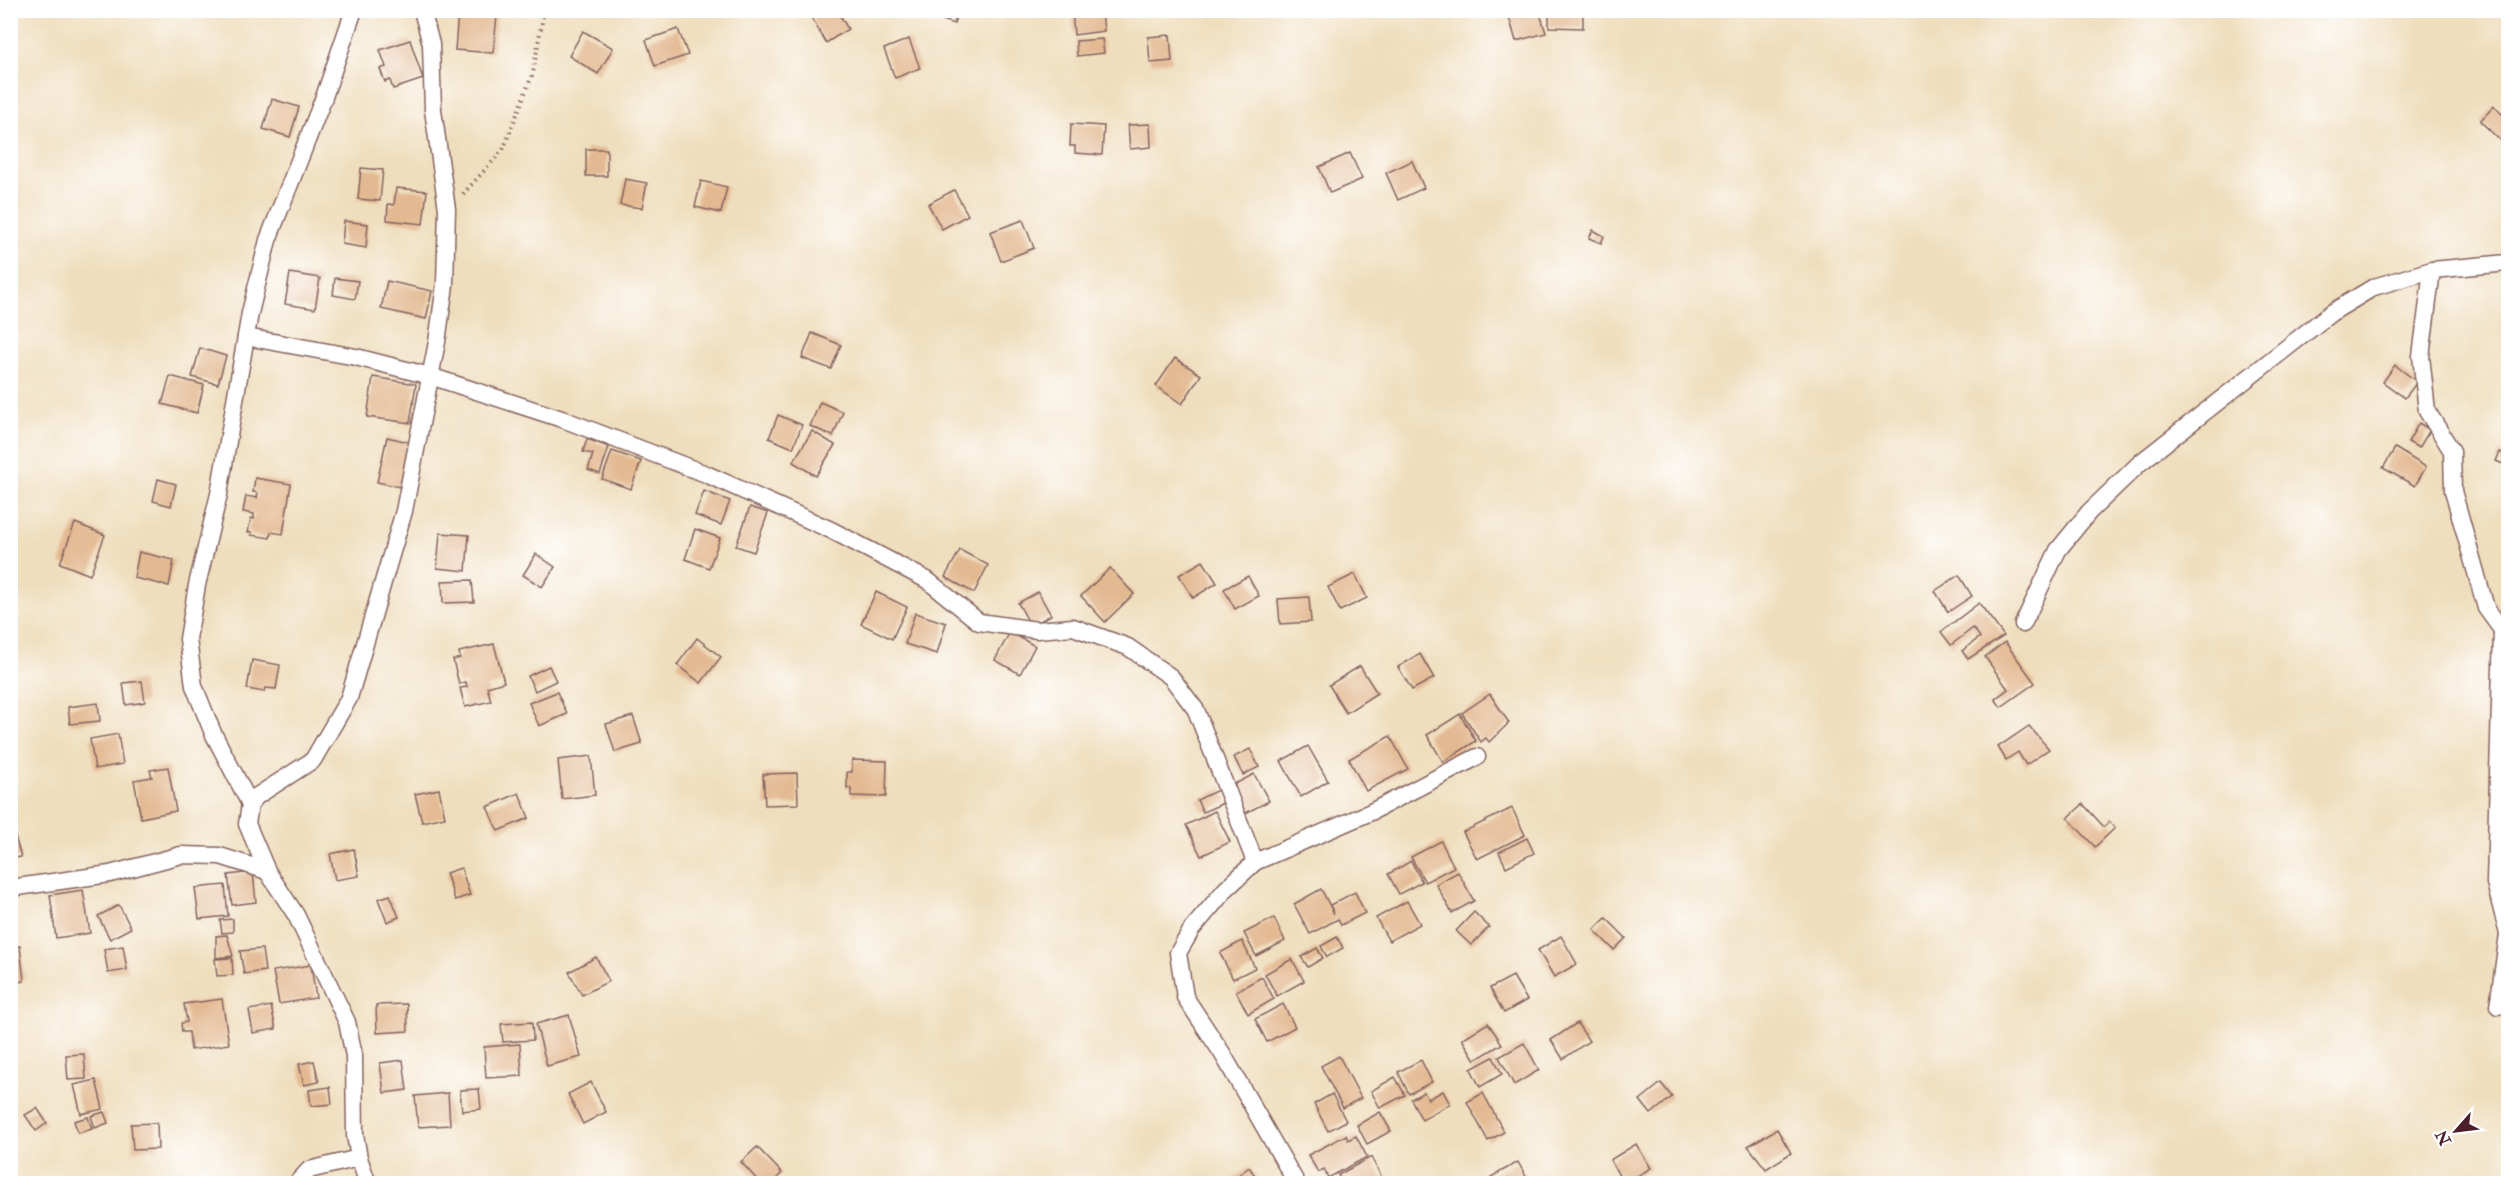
<svg xmlns="http://www.w3.org/2000/svg" width="2519" height="1194" viewBox="0 0 2519 1194" font-family="'IM FELL Double Pica',serif">
  <style>
    .building { fill: #e3b992 }
    .lines { fill: none; stroke-linecap: round; stroke-linejoin: round }
    .minor-casing { stroke: #84625e; stroke-width: 19 }
    .path { stroke: #84625e; stroke-width: 4; stroke-dasharray: 1.5 4.5; stroke-linecap: butt }
    .minor { stroke: #fff; stroke-width: 16 }
  </style>
  <rect width="100%" height="100%" fill="#fff"/>
  <filter id="ink" filterUnits="userSpaceOnUse"><feTurbulence type="fractalNoise" baseFrequency=".0167" numOctaves="2"/><feDisplacementMap in="SourceGraphic" scale="12" xChannelSelector="R" yChannelSelector="G"/><feConvolveMatrix kernelMatrix="1 2 1 2 8 2 1 2 1" color-interpolation-filters="sRGB"/></filter>
  <filter id="wash" filterUnits="userSpaceOnUse"><feTurbulence type="fractalNoise" baseFrequency=".008" numOctaves="4" result="noise"/><feDisplacementMap in="SourceGraphic" scale="24" xChannelSelector="R" yChannelSelector="G"/><feGaussianBlur stdDeviation="1.35" result="paint"/><feColorMatrix in="noise" values="0 0 0 0 0 0 0 0 0 0 0 0 0 0 0 0 0 1.4 0 .05"/><feComposite in="paint" operator="in"/></filter>
  <g filter="url(#wash)">
    <rect width="100%" height="100%" fill="#efdebd"/>
    <g id="blocks">
      <g class="building">
        <path d="M825,10H837L848,29L826,43L812,19Z"/>
        <path d="M931,10H958L954,24L929,15Z"/>
        <path d="M1072,10H1102L1104,31L1074,35Z"/>
        <path d="M1507,10H1539L1546,33L1516,41Z"/>
        <path d="M1549,10H1583V28L1549,27Z"/>
        <path d="M458,12L497,16L493,53L455,50Z"/>
        <path d="M678,29L688,55L655,66L646,40Z"/>
        <path d="M583,31L613,48L598,74L569,56Z"/>
        <path d="M1170,35L1172,61L1150,63L1148,37Z"/>
        <path d="M909,39L920,68L895,78L884,49Z"/>
        <path d="M1102,39L1104,53L1077,56L1076,41Z"/>
        <path d="M410,40L423,79L393,89L390,80L385,82L380,69L386,67L380,50Z"/>
        <path d="M272,99L299,107L290,137L263,129Z"/>
        <path d="M2494,106L2508,120V148L2480,121Z"/>
        <path d="M1071,124L1104,126L1102,155L1075,153V146H1070Z"/>
        <path d="M1150,124L1151,147L1130,149L1128,125Z"/>
        <rect x="586" y="149" width="21" height="27"/>
        <path d="M1350,153L1362,179L1330,193L1319,167Z"/>
        <path d="M1412,161L1424,188L1398,200L1386,173Z"/>
        <path d="M361,168L383,170L380,201L358,199Z"/>
        <path d="M625,179L647,183L642,208L620,205Z"/>
        <path d="M701,181L727,187L721,213L695,207Z"/>
        <path d="M396,188L427,191L423,224L387,220L388,204L394,205Z"/>
        <path d="M954,190L968,215L942,229L928,204Z"/>
        <path d="M1023,220L1034,248L1001,261L990,232Z"/>
        <path d="M344,221L368,224L366,248L342,244Z"/>
        <path d="M1593,230L1604,236L1601,243L1589,238Z"/>
        <path d="M290,273L320,278L315,309L285,304Z"/>
        <path d="M335,278L358,281L355,299L333,295Z"/>
        <path d="M387,281L432,291L426,319L381,309Z"/>
        <path d="M812,333L841,345L831,369L802,358Z"/>
        <path d="M200,348L226,356L218,384L192,377Z"/>
        <path d="M1175,358L1201,375L1182,404L1156,386Z"/>
        <path d="M2395,365L2417,382L2405,398L2383,382Z"/>
        <path d="M170,376L204,385L197,413L162,404Z"/>
        <path d="M373,377L416,384L410,423L367,417Z"/>
        <path d="M820,402L843,412L833,436L810,426Z"/>
        <path d="M778,415L802,425L793,448L769,438Z"/>
        <path d="M2419,423L2430,430L2419,448L2408,442Z"/>
        <path d="M812,431L835,445L816,476L793,462Z"/>
        <path d="M387,437L409,442L400,487L377,482Z"/>
        <path d="M587,439L609,447L600,474L588,470L593,454L583,452Z"/>
        <path d="M2395,448L2426,467L2415,486L2383,468Z"/>
        <path d="M612,451L641,461L631,489L602,479Z"/>
        <path d="M2500,452L2507,455L2503,464L2496,461Z"/>
        <path d="M255,478L291,484L283,534L271,532L270,538L251,535L252,532H248L251,518L254,519V514L243,512L246,496L257,498L258,493L253,492Z"/>
        <path d="M158,479L176,484L171,506L153,501Z"/>
        <path d="M704,491L730,501L721,525L695,515Z"/>
        <path d="M750,507L768,513L754,552L736,546Z"/>
        <path d="M75,523L105,535L90,575L60,563Z"/>
        <path d="M695,529L720,538L709,568L685,559Z"/>
        <path d="M440,533L469,535L466,571L437,568Z"/>
        <path d="M960,550L988,565L974,593L945,577Z"/>
        <path d="M139,552L174,560L169,586L134,578Z"/>
        <path d="M536,554L555,567L542,587L523,575Z"/>
        <path d="M1203,561L1217,583L1193,598L1179,575Z"/>
        <path d="M1110,568L1134,594L1105,622L1081,596Z"/>
        <path d="M1355,574L1367,598L1340,611L1328,587Z"/>
        <path d="M1959,575L1972,596L1948,612L1935,591Z"/>
        <path d="M1248,576L1259,596L1235,609L1224,589Z"/>
        <path d="M472,580L474,602L443,603L442,581Z"/>
        <path d="M876,592L907,607L892,639L861,624Z"/>
        <path d="M1038,592L1051,615L1031,626L1018,603Z"/>
        <path d="M1309,597L1311,622L1280,624L1278,599Z"/>
        <path d="M1979,603L2004,636L1968,659L1962,651L1980,637L1973,628L1951,645L1941,632Z"/>
        <path d="M915,613L946,623L937,654L905,644Z"/>
        <path d="M1010,632L1035,646L1020,674L995,660Z"/>
        <path d="M697,638L721,657L701,683L677,665Z"/>
        <path d="M2005,642L2035,683L2001,707L1995,699L2008,689L1985,657Z"/>
        <path d="M494,644L504,682L487,687L491,701L465,707L460,688L467,687L466,682L459,684L453,660L460,658L459,652Z"/>
        <path d="M1420,654L1434,678L1412,690L1398,667Z"/>
        <path d="M252,660L280,665L276,689L265,688L264,692L247,689Z"/>
        <path d="M549,666L556,681L535,691L528,676Z"/>
        <path d="M1360,666L1377,693L1346,713L1329,685Z"/>
        <path d="M142,681L145,702L126,705L123,683Z"/>
        <path d="M557,692L567,714L539,726L529,703Z"/>
        <path d="M1490,694L1509,723L1489,742L1486,738L1481,742L1462,713Z"/>
        <path d="M98,703L100,721L70,724L68,707Z"/>
        <path d="M1460,714L1476,741L1443,762L1427,735Z"/>
        <path d="M633,716L642,744L615,752L606,724Z"/>
        <path d="M2029,726L2049,749L2026,765L2018,752L2006,760L1998,747Z"/>
        <path d="M118,734L123,764L95,769L90,739Z"/>
        <path d="M1390,736L1408,769L1366,791L1349,759Z"/>
        <path d="M1308,746L1328,781L1301,797L1281,761Z"/>
        <path d="M1250,749L1259,767L1243,775L1234,757Z"/>
        <path d="M591,756L595,795L562,799L558,760Z"/>
        <path d="M852,760L887,761L886,797L851,796V788H847V772H852Z"/>
        <path d="M168,767L176,811L141,818L134,780L152,777L150,770Z"/>
        <path d="M797,773L798,804L765,805L763,774Z"/>
        <path d="M1254,774L1269,801L1244,814L1229,787Z"/>
        <path d="M1222,788L1228,801L1203,812L1197,800Z"/>
        <path d="M439,789L445,817L422,822L415,794Z"/>
        <path d="M519,793L529,818L498,831L487,807Z"/>
        <path d="M2083,804L2104,827L2109,822L2115,828L2095,847L2068,818Z"/>
        <path d="M1512,808L1525,835L1477,859L1463,832Z"/>
        <path d="M1215,811L1230,842L1201,856L1186,825Z"/>
        <path d="M14,833L21,857L10,859V835Z"/>
        <path d="M1527,838L1534,853L1506,867L1499,852Z"/>
        <path d="M1441,841L1454,867L1425,882L1411,857Z"/>
        <path d="M354,849L359,876L335,880L330,854Z"/>
        <path d="M1411,861L1422,882L1399,894L1388,874Z"/>
        <path d="M461,868L470,895L455,900L446,873Z"/>
        <path d="M253,872L256,902L232,905L228,875Z"/>
        <path d="M1458,872L1474,901L1452,913L1436,884Z"/>
        <path d="M225,885L228,916L199,919L195,888Z"/>
        <path d="M1321,889L1334,914L1330,905L1355,892L1365,913L1341,925L1338,919L1310,934L1294,904Z"/>
        <path d="M83,890L90,933L56,938L50,895Z"/>
        <path d="M390,895L399,917L387,922L378,899Z"/>
        <path d="M1407,901L1420,924L1389,941L1376,918Z"/>
        <path d="M119,905L131,928L110,939L98,916Z"/>
        <path d="M1474,912L1489,927L1471,945L1456,931Z"/>
        <path d="M1274,918L1285,941L1256,956L1244,933Z"/>
        <path d="M1606,918L1626,938L1614,950L1594,930Z"/>
        <path d="M233,919V932L222,933L220,920Z"/>
        <path d="M227,935L233,956L216,958V936Z"/>
        <path d="M1561,936L1577,964L1554,977L1538,950Z"/>
        <path d="M1337,937L1343,948L1327,957L1321,946Z"/>
        <path d="M1242,941L1255,968L1233,979L1220,953Z"/>
        <path d="M20,946L24,981L11,983L10,947Z"/>
        <path d="M123,946L127,970L108,973L104,949Z"/>
        <path d="M1317,948L1323,958L1308,967L1301,957Z"/>
        <path d="M262,949L265,971L244,974L240,951Z"/>
        <path d="M596,957L609,981L582,995L569,972Z"/>
        <path d="M232,958L233,975L217,976L215,959Z"/>
        <path d="M1292,959L1304,981L1277,996L1265,974Z"/>
        <path d="M311,965L316,998L279,1004L273,971Z"/>
        <path d="M1513,976L1527,1000L1504,1013L1490,988Z"/>
        <path d="M1262,977L1274,999L1248,1014L1236,991Z"/>
        <path d="M222,999L229,1044L191,1050L189,1032H182L181,1023L187,1022L184,1004Z"/>
        <path d="M407,1004L408,1031L377,1033L376,1005Z"/>
        <path d="M1283,1004L1295,1027L1267,1042L1255,1019Z"/>
        <path d="M271,1006L276,1029L253,1033L249,1010Z"/>
        <path d="M569,1015L581,1057L547,1066L536,1024Z"/>
        <path d="M532,1022L533,1040L503,1042L501,1024Z"/>
        <path d="M1488,1023L1502,1044L1475,1060L1462,1039Z"/>
        <path d="M1577,1023L1589,1041L1563,1059L1551,1040Z"/>
        <path d="M1524,1043L1539,1070L1514,1085L1499,1057Z"/>
        <path d="M520,1044L522,1076L486,1078L484,1047Z"/>
        <path d="M84,1054L86,1079L68,1080L66,1055Z"/>
        <path d="M1339,1056L1361,1098L1343,1108L1321,1066Z"/>
        <path d="M1493,1057L1502,1074L1480,1087L1471,1069Z"/>
        <path d="M403,1060L407,1090L384,1093L380,1063Z"/>
        <path d="M1421,1060L1432,1082L1409,1094L1398,1072Z"/>
        <path d="M314,1061L319,1082L304,1085L299,1064Z"/>
        <path d="M1395,1077L1405,1095L1380,1108L1371,1091Z"/>
        <path d="M96,1080L103,1109L81,1114L74,1085Z"/>
        <path d="M591,1082L606,1112L583,1124L568,1094Z"/>
        <path d="M1661,1083L1672,1097L1651,1114L1640,1100Z"/>
        <path d="M330,1087L332,1104L311,1106L309,1090Z"/>
        <path d="M479,1089L481,1109L462,1111L460,1090Z"/>
        <path d="M1443,1091L1450,1104L1422,1120L1411,1099L1424,1092L1428,1099Z"/>
        <path d="M448,1093L450,1125L418,1127L415,1096Z"/>
        <path d="M1483,1093L1504,1132L1488,1141L1467,1102Z"/>
        <path d="M1332,1094L1346,1121L1328,1131L1314,1104Z"/>
        <path d="M37,1108L47,1123L36,1131L25,1115Z"/>
        <path d="M104,1112L108,1123L95,1128L91,1116Z"/>
        <path d="M1380,1112L1391,1131L1367,1144L1357,1125Z"/>
        <path d="M88,1117L92,1129L78,1133L74,1121Z"/>
        <path d="M157,1123L158,1149L133,1150L131,1124Z"/>
        <path d="M1777,1129L1791,1153L1766,1169L1748,1146Z"/>
        <path d="M1346,1135L1348,1140L1356,1136L1367,1157L1328,1178L1324,1169L1318,1172L1308,1155Z"/>
        <path d="M1636,1144L1651,1168L1624,1184L1610,1160Z"/>
        <path d="M757,1147L782,1173L771,1184H761L741,1162Z"/>
        <path d="M1371,1157L1385,1184H1343L1338,1175Z"/>
        <path d="M1518,1162L1529,1182L1495,1184L1491,1177Z"/>
        <path d="M1249,1167L1261,1184H1227Z"/>
      </g>
    </g>
  </g>
  <g filter="url(#ink)">
    <use href="#blocks" fill-opacity="0" stroke="#84625e" stroke-width="1.5"/>
    <g class="lines">
      <defs>
        <g id="minor">
          <path d="M2432,270L2421,356L2427,411L2452,451L2453,491L2486,608L2502,630L2495,883L2508,934L2498,1006"/>
          <path d="M246,337L356,357L430,376L565,420L706,474L831,530L927,580L979,622L1037,630L1073,627L1128,647L1171,677L1196,710L1255,862"/>
          <path d="M2023,624L2058,550L2089,512L2141,462L2331,313L2374,287L2432,270L2508,263"/>
          <path d="M250,804L213,733L194,686L188,639L197,585L219,494L250,313L268,240L324,97L354,10"/>
          <path d="M10,888L110,874L181,855L220,856L267,871"/>
          <path d="M296,1184L309,1170L359,1158"/>
          <path d="M368,1184L359,1158L355,1135L354,1056L347,1022L296,915L267,871L247,824L250,804L257,796L313,760L349,698L404,511L437,342L445,285L447,209L433,110L431,44L422,10"/>
          <path d="M1297,1184L1222,1053L1185,997L1178,953L1192,929L1226,889L1255,862L1371,812L1477,757"/>
        </g>
      </defs>
      <use href="#minor" class="minor-casing"/>
      <path class="path" d="M463,194L503,150L533,73L544,10"/>
      <use href="#minor" class="minor"/>
    </g>
  </g>
  <rect width="2519" height="1194" fill="none" stroke="#fff" stroke-width="36"/>
  <g transform="translate(2456 1131) rotate(242)" stroke="#ffffff" stroke-width="4.5" paint-order="stroke">
  <path d="M0-4.5L10 22L0 15L-10 22Z" fill="#4a1f2b"/>
  <text y="-9" font-size="16" font-weight="bold" text-anchor="middle" fill="#4a1f2b">N</text>
  </g>
</svg>
